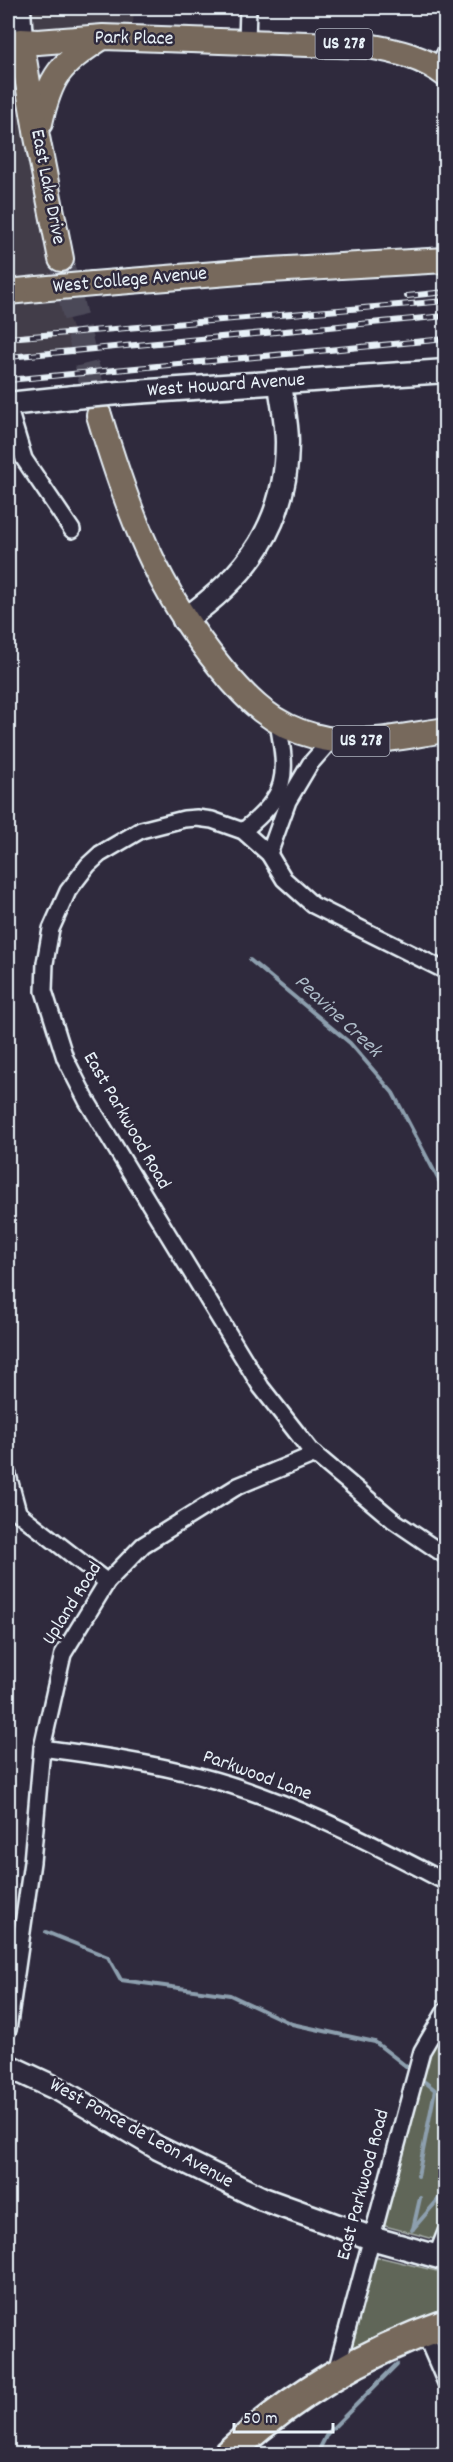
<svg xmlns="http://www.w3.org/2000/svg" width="453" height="2462" viewBox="0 0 453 2462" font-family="Dekko,sans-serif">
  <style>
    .built { fill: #433c48 }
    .green { fill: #616659; stroke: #a4aca8; stroke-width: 1.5 }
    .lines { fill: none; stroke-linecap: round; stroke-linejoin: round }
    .stream { stroke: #8d9fae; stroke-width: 4 }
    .primary-tunnel { stroke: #4b4859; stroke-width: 24; stroke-dasharray: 24 12; stroke-linecap: butt }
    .street-casing { stroke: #e8f1f8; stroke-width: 20 }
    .secondary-casing { stroke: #e8f1f8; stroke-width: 27 }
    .primary-casing { stroke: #e8f1f8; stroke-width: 28 }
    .highway-casing { stroke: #e8f1f8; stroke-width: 33 }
    .street { stroke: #2f2a3d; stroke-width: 15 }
    .secondary { stroke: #2f2a3d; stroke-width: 22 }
    .primary { stroke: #77695c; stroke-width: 24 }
    .highway { stroke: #77695c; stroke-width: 28 }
    .rail-casing { stroke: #e8f1f8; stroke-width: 6 }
    .rail { stroke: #2f2a3d; stroke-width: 4; stroke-dasharray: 11; stroke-linecap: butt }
    .secondary-bridge-casing { stroke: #e8f1f8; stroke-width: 27; stroke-linecap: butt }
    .primary-bridge-casing { stroke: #e8f1f8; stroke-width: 28; stroke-linecap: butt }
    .secondary-bridge { stroke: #2f2a3d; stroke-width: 22 }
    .primary-bridge { stroke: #77695c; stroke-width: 24 }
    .labels { text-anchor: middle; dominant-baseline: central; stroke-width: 5; stroke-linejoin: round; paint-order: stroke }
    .shield { fill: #2f2a3d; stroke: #b0b5c0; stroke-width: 1.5 }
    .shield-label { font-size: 18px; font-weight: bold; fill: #e8f1f8 }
    .street-label { font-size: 20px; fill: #e8f1f8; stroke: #2f2a3d }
    .water-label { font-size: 21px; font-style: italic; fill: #acbac6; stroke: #2f2a3d }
  </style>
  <rect width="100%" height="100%" fill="#2f2a3d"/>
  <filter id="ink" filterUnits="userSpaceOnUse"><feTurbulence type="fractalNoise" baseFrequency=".0167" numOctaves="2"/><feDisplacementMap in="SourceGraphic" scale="12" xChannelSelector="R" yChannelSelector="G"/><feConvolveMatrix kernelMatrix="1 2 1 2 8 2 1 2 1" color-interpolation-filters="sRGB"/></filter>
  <g filter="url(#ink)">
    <path class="built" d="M8,8H134L132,41L8,42L49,264L79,348L8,353Z"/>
    <g class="green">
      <path d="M445,2011V2212L434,2239L381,2225L422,2051Z"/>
      <path d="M379,2257L445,2273V2310L350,2348L347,2345L375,2259Z"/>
    </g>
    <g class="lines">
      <g class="stream">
        <path d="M250,960L350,1043L393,1093L443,1188L446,1198"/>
        <path d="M46,1932L108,1957L121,1980L230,1995L292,2024L375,2042L407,2067"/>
        <path d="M418,2176L435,2090L425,2082"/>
        <path d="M413,2229L420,2198"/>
        <path d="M412,2230L443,2194L446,2182"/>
        <path d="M317,2454L327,2434L397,2364"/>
      </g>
      <path class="primary-tunnel" d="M61,259L99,415"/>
      <defs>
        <g id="street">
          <path d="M247,42L248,8"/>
          <path d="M8,56L20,32"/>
          <path d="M436,68L446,52"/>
          <path d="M8,406L24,459L72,530"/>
          <path d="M243,831C288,794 288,778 278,723"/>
          <path d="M269,854L288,801L310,764L331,740"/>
          <path d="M446,971L313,905L284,879L269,854L243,831L212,820L197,818L184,819L141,830L100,854L88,865L68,891L51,929L45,963L44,991L65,1058L87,1101L261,1387L311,1451L393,1520L446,1556"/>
          <path d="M8,1475L18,1512"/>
          <path d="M8,1505L107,1582"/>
          <path d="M42,1748C94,1755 148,1762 199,1776C286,1798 367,1841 446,1882"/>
          <path d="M8,2030L32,1862L42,1748L63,1654L107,1582L143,1545L238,1486L315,1454"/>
          <path d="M436,2257L446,2232"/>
          <path d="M424,2332L446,2383"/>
          <path d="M335,2375L422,2051L446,2010"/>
        </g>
        <g id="secondary">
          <path d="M19,8L21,41"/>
          <path d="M120,393L446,371"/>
          <path d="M8,404L74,397"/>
          <path d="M184,620C248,575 287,523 287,442C287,422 282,402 280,383"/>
          <path d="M8,2066L60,2090L158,2148L263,2199L371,2238L446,2259"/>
        </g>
        <g id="primary">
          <path d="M40,123C51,74 60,65 101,38"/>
          <path d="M61,259L37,137L21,41L38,42L103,37L368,46C396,51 423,57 446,75"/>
          <path d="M93,284L253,271L446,260"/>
          <path d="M8,292L38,289"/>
          <path d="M99,415C128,511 156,589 221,668C247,700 273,726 314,736C358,748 402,736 446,730"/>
        </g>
        <path id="highway" d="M228,2454C293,2395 362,2353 446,2324"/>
      </defs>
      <use href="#street" class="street-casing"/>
      <use href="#secondary" class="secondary-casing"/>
      <use href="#primary" class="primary-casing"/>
      <use href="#highway" class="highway-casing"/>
      <use href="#street" class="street"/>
      <use href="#secondary" class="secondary"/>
      <use href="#primary" class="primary"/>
      <use href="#highway" class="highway"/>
      <defs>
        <g id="rail">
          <path d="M407,296L446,292"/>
          <path d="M8,338L446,301"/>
          <path d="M8,357L446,316"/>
          <path d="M8,380L446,339"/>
        </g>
      </defs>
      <use href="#rail" class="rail-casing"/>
      <use href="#rail" class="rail"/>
      <defs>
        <path id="secondary-bridge" d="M74,397L120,393"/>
        <path id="primary-bridge" d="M38,289L93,284"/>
      </defs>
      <use href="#secondary-bridge" class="secondary-bridge-casing"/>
      <use href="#primary-bridge" class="primary-bridge-casing"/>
      <use href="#secondary-bridge" class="secondary-bridge"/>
      <use href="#primary-bridge" class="primary-bridge"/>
    </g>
  </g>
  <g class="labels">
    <g class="shield">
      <rect x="315.5" y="29" width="57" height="30" rx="4.5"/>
      <rect x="332.5" y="726" width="57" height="30" rx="4.5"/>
    </g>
    <g class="shield-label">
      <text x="344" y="44">US 278</text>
      <text x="361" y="741">US 278</text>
    </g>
    <g class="street-label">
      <text transform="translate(134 39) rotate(1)">Park Place</text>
      <text transform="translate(47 187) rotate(79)">East Lake Drive</text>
      <text transform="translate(130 281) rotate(-5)">West College Avenue</text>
      <text transform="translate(226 386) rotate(-4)">West Howard Avenue</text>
      <text transform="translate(126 1121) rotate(60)">East Parkwood Road</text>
      <text transform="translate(73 1604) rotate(-58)">Upland Road</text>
      <text transform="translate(257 1776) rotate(20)">Parkwood Lane</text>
      <text transform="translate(141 2134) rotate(29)">West Ponce de Leon Avenue</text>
      <text transform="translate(364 2185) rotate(-75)">East Parkwood Road</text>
    </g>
    <g class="water-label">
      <text transform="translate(337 1017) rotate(43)">Peavine Creek</text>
    </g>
  </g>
  <rect width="453" height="2462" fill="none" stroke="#2f2a3d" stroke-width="30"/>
  <rect x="15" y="15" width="423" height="2432" fill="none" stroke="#e8f1f8" stroke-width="2" filter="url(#ink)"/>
  <path d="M234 2423v9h99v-9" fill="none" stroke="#e8f1f8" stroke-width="3"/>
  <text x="243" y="2423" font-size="18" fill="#e8f1f8" stroke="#2f2a3d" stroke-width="4.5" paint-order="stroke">50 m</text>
</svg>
